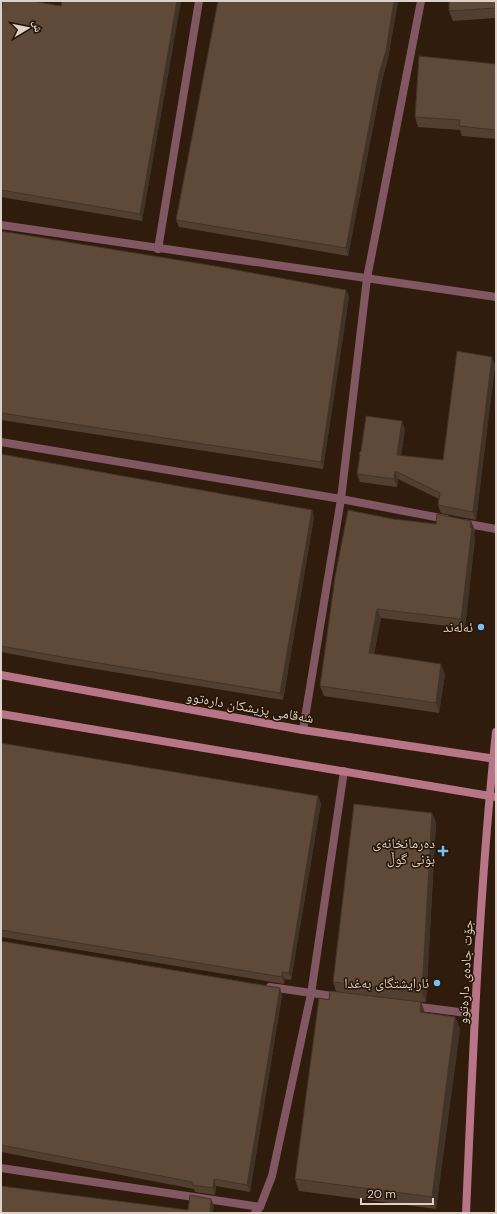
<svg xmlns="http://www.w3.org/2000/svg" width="497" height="1214" viewBox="0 0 497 1214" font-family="'DM Sans','Noto Naskh Arabic',sans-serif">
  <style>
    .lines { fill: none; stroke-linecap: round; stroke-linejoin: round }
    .minor { stroke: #815763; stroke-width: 8 }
    .secondary { stroke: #b87588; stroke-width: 8 }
    .wall { fill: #523f30 }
    .shaded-wall { fill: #423327 }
    .building { fill: #5f4938; stroke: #423327 }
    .poi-dot { fill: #70c2f4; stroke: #251304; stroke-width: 1.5 }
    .labels { text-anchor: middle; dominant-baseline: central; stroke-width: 3; stroke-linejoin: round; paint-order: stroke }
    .poi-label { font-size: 14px; fill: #ded1c7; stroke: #251304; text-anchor: end }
    .street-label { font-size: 14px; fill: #ded1c7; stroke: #251304 }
  </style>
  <rect width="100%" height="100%" fill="#2f1c0c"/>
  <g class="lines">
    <g class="minor">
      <path d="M1,225L496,297"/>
      <path d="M158,249L199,1"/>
      <path d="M1,442L341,499L446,519"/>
      <path d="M463,523L496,529"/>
      <path d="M303,730L341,499L367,278L421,1"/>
      <path d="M270,987L339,997"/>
      <path d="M412,1006L475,1014"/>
      <path d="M1,1168L260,1207"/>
      <path d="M255,1213L260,1207L272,1176L311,994L344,771"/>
    </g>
    <g class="secondary">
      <path d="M1,675L303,730L496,759"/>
      <path d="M1,714L496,797"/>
      <path d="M466,1213C473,1053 479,892 496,732"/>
    </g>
  </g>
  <g class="wall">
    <path d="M181,1L142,221L1,197V14L61,6Z"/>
    <path d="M218,1H398L388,58L382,81L348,256L179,227L176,220Z"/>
    <path d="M496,1V18L453,21L449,11Z"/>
    <path d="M496,64V139L462,136L460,130L418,127L415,117Z"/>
    <path d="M1,231L346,290L349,297L323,469L1,420Z"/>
    <path d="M495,365L476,520L441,513L438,505L439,499L398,479L397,487L360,482L357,474L360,456L359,453L405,429L401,456L443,460Z"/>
    <path d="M1,454L312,510L314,517L283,700L65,664L1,652Z"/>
    <path d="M393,519L475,530L474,535L475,538L465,628L381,618L374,654L445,674L439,713L324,696L320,686Z"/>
    <path d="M1,743L321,803L291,980L285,979L284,984L1,937Z"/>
    <path d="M432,813L436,823L426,1002H421L425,1013L455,1017L460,1029L436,1209L299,1191L295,1179L329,1000L336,991L333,982Z"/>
    <path d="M1,941L282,995L250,1192L216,1186L215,1195L195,1192L194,1189L1,1152Z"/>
  </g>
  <g class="shaded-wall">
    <path d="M177,1H181L142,221L140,214Z"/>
    <path d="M394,1H398L388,58L382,81L348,256L346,248L379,74Z"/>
    <path d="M346,290L349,297L323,469L321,462Z"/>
    <path d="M492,357L495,365L476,520L473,512Z"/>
    <path d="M402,421L405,429L400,463L397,455Z"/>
    <path d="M395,471L398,479L397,487L394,479Z"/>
    <path d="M312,510L314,517L283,700L280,693Z"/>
    <path d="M471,521L475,530L474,535L475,538L465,628L461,619Z"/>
    <path d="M377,609L381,618L372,663L369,653Z"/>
    <path d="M441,664L445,674L439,713L436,703Z"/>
    <path d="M318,796L321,803L291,980L289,973Z"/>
    <path d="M432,813L436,823L426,1002L422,993Z"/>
    <path d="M282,972L285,979L284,984L282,977Z"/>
    <path d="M280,988L282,995L250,1192L247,1185Z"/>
    <path d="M421,1002L425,1013L420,1012Z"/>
    <path d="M455,1017L460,1029L436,1209L432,1197Z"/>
    <path d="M214,1179L216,1186L215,1195L213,1188Z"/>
    <path d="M211,1199L214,1206L213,1213H210Z"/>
  </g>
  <g class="building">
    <path d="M3,1H32L61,6L62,1H177L140,214L1,190V14Z"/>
    <path d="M218,1H394L386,51L379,74L346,248L176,220Z"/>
    <path d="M449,1H496V8L449,11Z"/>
    <path d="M419,56L496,64V130L459,126L460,120L415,117Z"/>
    <path d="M1,231L215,266L346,290L321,462L1,413Z"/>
    <path d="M457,351L492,357L473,512L438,505L440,493L395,471L394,479L357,474L360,454L359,453L361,451L366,416L402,421L397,455L443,460Z"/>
    <path d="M1,454L312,510L280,693L62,657L1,646Z"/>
    <path d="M348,510L393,519L436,524L437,514L471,521L470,528H472L461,619L377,609L369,653L441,664L436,703L320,686L335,577Z"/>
    <path d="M1,743L318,796L289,973L282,972V977L1,930Z"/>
    <path d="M354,804L432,813L422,993L333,982Z"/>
    <path d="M1,941L280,988L247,1185L214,1179L213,1188L192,1185V1182L1,1145Z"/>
    <path d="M330,991L421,1002L420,1012L455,1017L432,1197L295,1179L319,998L329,1000Z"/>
    <path d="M1,1186L188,1210L190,1195L211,1199L210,1213H1Z"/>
  </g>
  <g class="poi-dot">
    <circle cx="481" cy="627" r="4"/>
    <path d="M441 845h4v4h4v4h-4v4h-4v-4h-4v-4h4z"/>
    <circle cx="437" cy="983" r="4"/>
  </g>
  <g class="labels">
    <g class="poi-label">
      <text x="473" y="627">ئەلەند</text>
      <text x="435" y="843">دەرمانخانەی<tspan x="435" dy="16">بۆنی گوڵ</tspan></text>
      <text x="429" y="983">ئارایشتگای بەغدا</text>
    </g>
    <g class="street-label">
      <text transform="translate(250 707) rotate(10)">شەقامی پزیشکان دارەتوو</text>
      <text transform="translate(465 972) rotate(-87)">جۆت جادەی دارەتوو</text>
    </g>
  </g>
  <rect width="497" height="1214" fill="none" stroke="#ded1c7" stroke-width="4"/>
  <g transform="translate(28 28) rotate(80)" stroke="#251304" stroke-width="3" paint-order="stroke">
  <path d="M0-3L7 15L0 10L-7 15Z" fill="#ded1c7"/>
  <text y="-6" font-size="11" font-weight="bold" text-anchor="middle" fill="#ded1c7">ش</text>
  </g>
  <path d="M361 1198v6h72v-6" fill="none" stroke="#ded1c7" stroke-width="2"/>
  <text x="367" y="1198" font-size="12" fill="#ded1c7" stroke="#251304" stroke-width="3" paint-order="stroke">20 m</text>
</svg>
